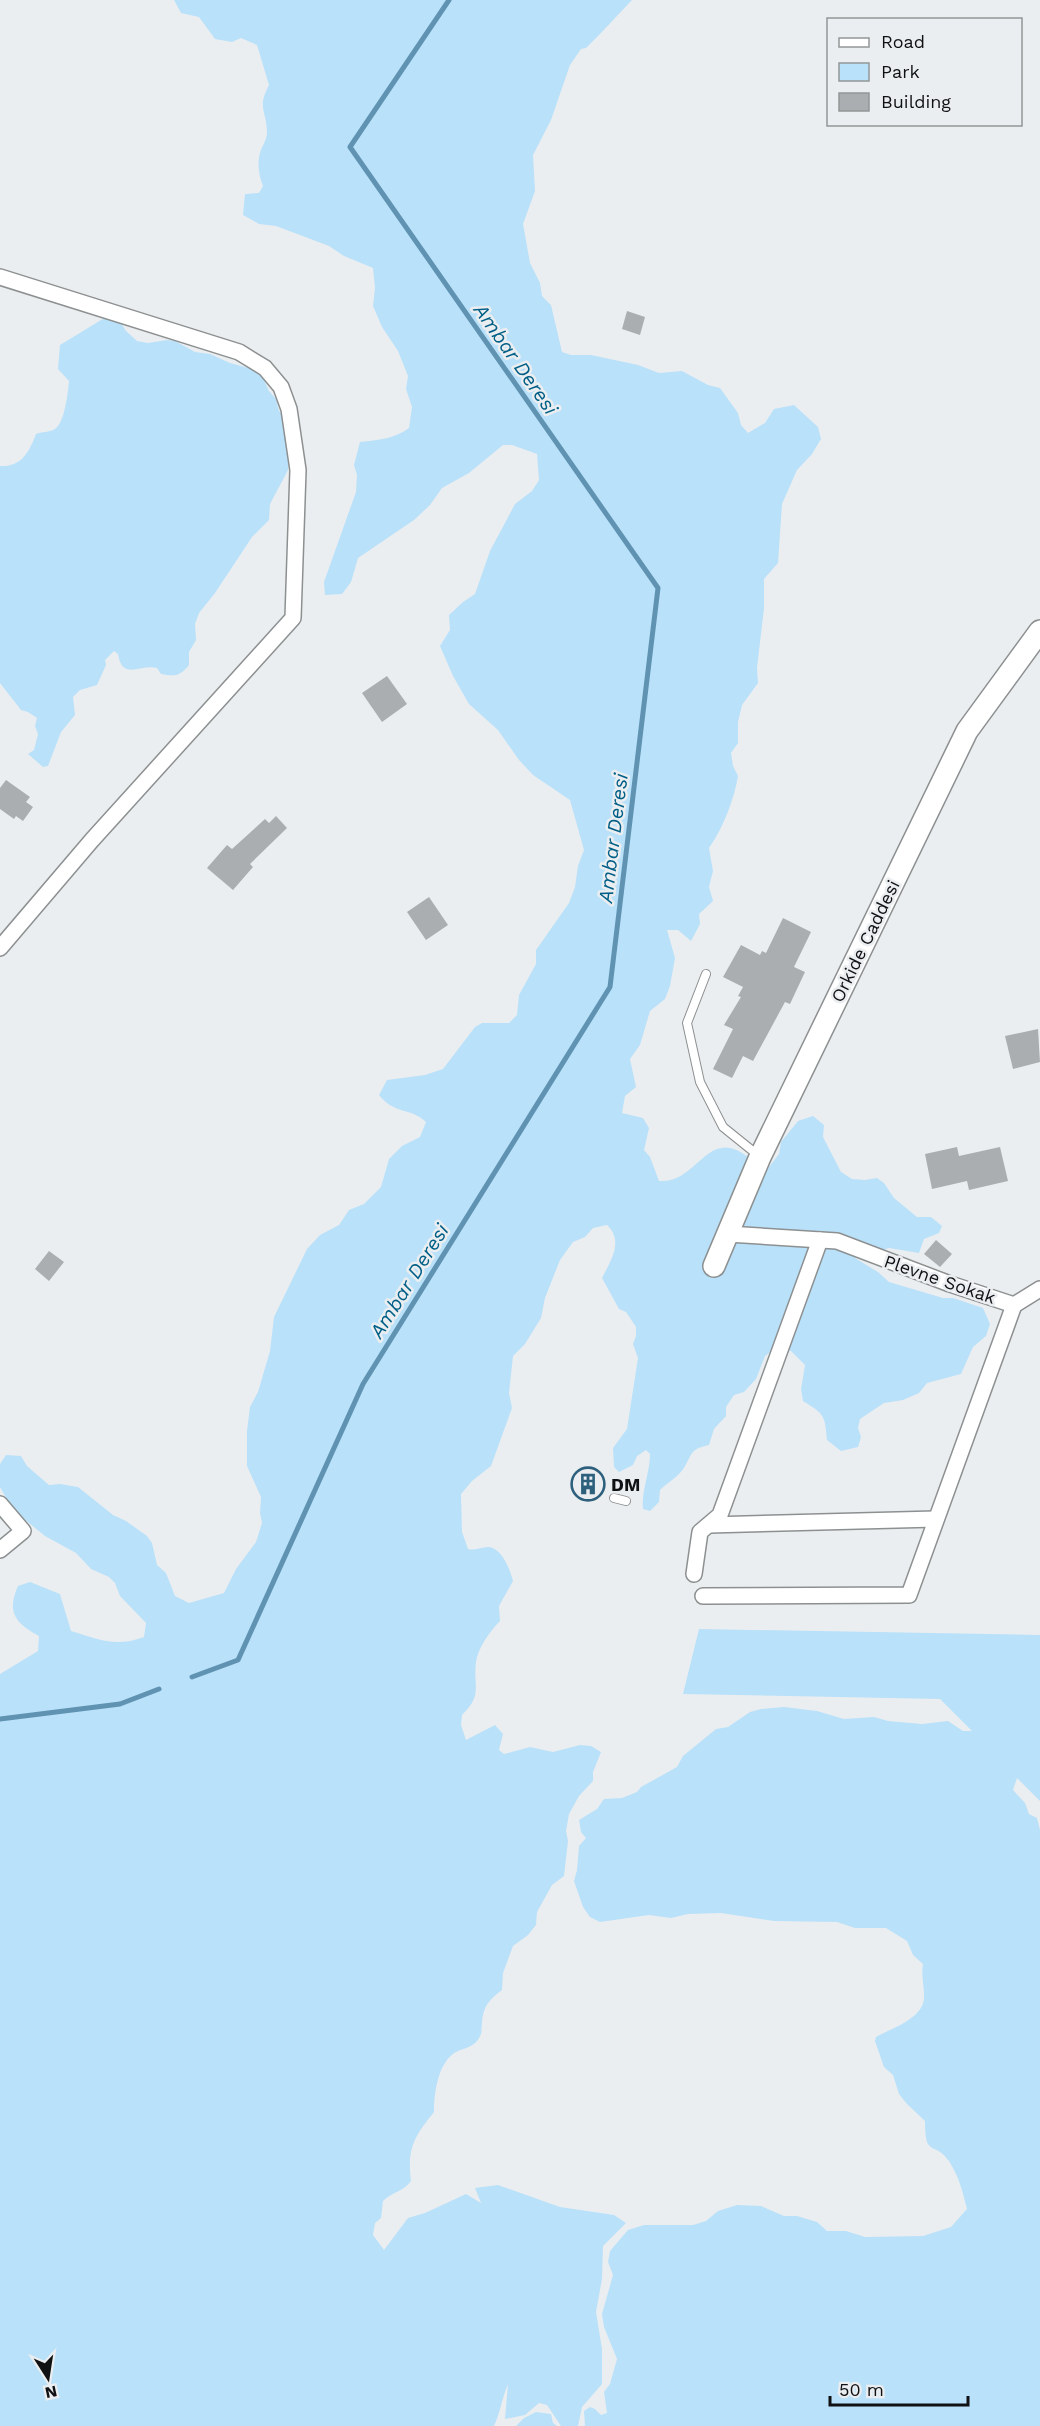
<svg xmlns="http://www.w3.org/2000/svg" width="1040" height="2426" viewBox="0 0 1040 2426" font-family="'Work Sans',sans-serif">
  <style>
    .green { fill: #b9e1fa }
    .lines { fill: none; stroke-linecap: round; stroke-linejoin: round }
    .stream { stroke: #6093b2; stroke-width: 5 }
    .building { fill: #abaeb0 }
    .lane-casing { stroke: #8d9091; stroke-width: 10 }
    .street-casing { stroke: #8d9091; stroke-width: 18 }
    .secondary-casing { stroke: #8d9091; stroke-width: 24 }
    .lane { stroke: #fff; stroke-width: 8 }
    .street { stroke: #fff; stroke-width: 15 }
    .secondary { stroke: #fff; stroke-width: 21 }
    .labels { text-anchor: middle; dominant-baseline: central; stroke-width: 5; stroke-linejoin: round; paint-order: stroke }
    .street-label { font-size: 18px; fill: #101112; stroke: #ebeef0 }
    .poi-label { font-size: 18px; font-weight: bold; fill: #101112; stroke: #ebeef0; text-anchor: start }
    .water-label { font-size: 20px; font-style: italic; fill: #005f87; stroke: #ebeef0 }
  </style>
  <rect width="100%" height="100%" fill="#ebeef0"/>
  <g class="green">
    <path d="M174,0H632L600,34L586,48L581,49L570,65L551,120L533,155L535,191L523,224L530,263L540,283L542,296L551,305L562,352L571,355H591L638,365L659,373L682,371L708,385L720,388L738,413L741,425L748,433L765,423L774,409L794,405L818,427L821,439L812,454L797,470L782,504L778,563L764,579V608L757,668L758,683L742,705L738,722V743L731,753L733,766L738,776C734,800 723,828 709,848L713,871L709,887L713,901L699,914L700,924L691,941L678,930H667L675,958L670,986L665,999L650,1011L640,1045L630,1059L636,1087L625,1096L622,1113L643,1118L649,1128L644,1150L650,1157L659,1181C698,1184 707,1125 748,1157V1167L755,1177L769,1167L779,1154L781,1142L798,1121L813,1116L824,1125L823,1137L841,1172L852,1179L865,1180L877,1178L884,1183L894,1198L917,1217H931L942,1226L939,1233L924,1239L919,1253L889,1248L855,1258L878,1272L889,1282L943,1298H953L983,1308L990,1324L986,1336L973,1347L961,1374L927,1383L919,1393L903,1400L884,1403L860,1419L858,1428L861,1437L858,1447L841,1451L827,1440C825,1415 824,1414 803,1401L801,1389L805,1365L791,1351L777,1347L765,1356L756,1379L744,1392L734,1395L726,1407V1416L714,1429L709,1445C691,1449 693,1452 685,1466C681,1475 667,1483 660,1490L659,1502L650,1511L643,1509C641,1491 650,1473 650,1454L646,1450L637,1456L633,1465L619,1472L614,1467L613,1448L627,1429L638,1358L633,1344L636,1336V1327L626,1312L619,1309L602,1278C611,1260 624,1241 607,1225L593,1228L585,1237L573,1242L560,1260L545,1298L541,1318L525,1344L513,1356L509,1393L512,1408L491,1466L472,1481L461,1494L462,1532L468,1549C475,1551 481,1547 488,1547C502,1548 510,1569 513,1581L499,1606L500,1621C490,1631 478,1648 476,1662C473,1688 483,1694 462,1715L461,1725L466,1740L495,1725L503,1734L499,1750L504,1754L530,1747L553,1752L580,1745L591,1746L601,1752L593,1772V1781L579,1796L569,1814L566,1831L568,1841L564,1876L552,1885L537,1912L536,1925L528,1935L513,1946L503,1973L502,1990C489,2000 483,2006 482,2024C481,2028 482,2031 481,2034C476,2047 467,2047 456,2052C438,2062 434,2093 434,2112C414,2137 407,2148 411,2181C403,2192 392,2192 383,2201L381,2218L375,2223L373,2235L384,2250L408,2218L425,2213L466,2194L481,2203L475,2188L498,2185L560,2207L614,2215L626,2223L603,2246L602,2279L596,2312L602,2349V2384L582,2407L578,2426H561L547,2405L539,2403L525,2415L505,2419L508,2384C502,2398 500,2413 494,2426H0V1674L38,1651L39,1636C16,1623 6,1613 18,1586L30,1582L60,1594L71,1631C98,1639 115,1648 144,1637L146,1623L120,1596L115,1583L109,1577L91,1569L76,1553L45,1536L13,1510L0,1487V1464L6,1455L21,1456L27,1466L49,1485L60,1484L78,1487L113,1515L126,1521L147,1536L152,1543L157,1565L166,1573L175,1596L189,1603L224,1593L236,1569L256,1542L262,1523L260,1513L261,1497L247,1466V1431L250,1407L258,1392L270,1351L274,1317L307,1249L320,1235L339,1225L349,1210L364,1204L381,1187L389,1159L402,1146L420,1137L426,1122C410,1107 395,1115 379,1095L387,1080L425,1075L443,1069L475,1027L482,1023H509L517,1015L519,995L536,964V950L569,903L575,887L578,866L584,850L570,800L533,775L519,760L498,730L469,704L453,676L440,646L450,630L449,615L463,602L475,594L490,551L515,504L532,491L539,480L537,454L512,445H503L469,473L442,488L430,505L414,520L358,558L351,582L342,594L325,595L324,582L356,492L357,475L354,465L360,442C378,440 394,439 409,428L412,407L406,389L408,376L398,351L382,327L373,306L375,288L373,268L344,256L329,246L276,226L259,224L243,215L245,194L259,193L263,186C259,177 257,163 260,153C262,145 267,141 267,131C266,109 257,108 269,85L257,45L241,38L232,42L215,39L199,17L181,13Z"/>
    <path d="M106,317L121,323L126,331L137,341L148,343L167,340L175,341L195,352L210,354L230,363L256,370L262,376L269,391L276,399L279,411L286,418L289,460L288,470L270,504L269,520L252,537L215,593L199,613L195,624L196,640L189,652V665C180,676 175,677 161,674L157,668C140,664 122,681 118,654L114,651L105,660L106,665L97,685L80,690L73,697L75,715L61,732L48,766L43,767L28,754L34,750L38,734L35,726L37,718L28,712L21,710L0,683V466C22,467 29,452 36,434C41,432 51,432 55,429C65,422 68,392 69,381L58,369L60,345Z"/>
    <path d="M699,1629L1040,1635V1801L1017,1778L1013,1790L1025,1803L1029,1814L1037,1818L1040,1830V2426H585L584,2411L590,2407L595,2409L601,2415L607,2413L604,2392L610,2384L617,2359L604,2327L602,2314L613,2275L608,2262L610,2251L628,2230L644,2225H693L706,2221L718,2211L737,2205L761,2206L784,2216H797L817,2222L827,2231H846L865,2237L923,2236L951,2227L967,2209C962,2190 960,2179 949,2161C934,2140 925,2159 925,2121L907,2104L899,2094L893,2075L884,2067L875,2041L876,2037C892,2028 925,2018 924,1996C924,1985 921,1975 923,1964L913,1955L907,1941L886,1928H855L837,1922L774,1921L721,1913L688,1914L671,1918L649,1915L600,1922L590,1917L583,1907L574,1881L577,1870L579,1846L586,1838L581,1832L579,1820L597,1809L604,1799L622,1798L637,1792L641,1787L677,1767L683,1756L716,1729L728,1727L750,1712L761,1709L784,1707L817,1711L844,1719L874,1717L888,1721L922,1724L948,1721L963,1731H972L940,1699L683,1694Z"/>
    <path d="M536,2412L551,2414L553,2423L557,2426H516L524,2418Z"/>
  </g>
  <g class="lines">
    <g class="stream">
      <path d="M192,1677L238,1660L363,1384L610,987L658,588L350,147L449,0"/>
      <path d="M0,1719L120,1704L159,1689"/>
    </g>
  </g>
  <g class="building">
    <path d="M627,311L645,317L640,335L622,329Z"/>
    <path d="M387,676L407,704L382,722L362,693Z"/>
    <path d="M6,780L30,797L26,802L33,807L23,821L16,816L14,819L0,809V788Z"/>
    <path d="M276,816L287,828L250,864L253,867L233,890L207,868L227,845L232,849L265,819L269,823Z"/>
    <path d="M429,897L448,925L426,940L407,912Z"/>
    <path d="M783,918L811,932L794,967L805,972L790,1004L785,1002L753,1061L743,1056L732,1078L713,1069L733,1029L724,1025L741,997L738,996L743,987L723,977L741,945L760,955L762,951L766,953Z"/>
    <path d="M1038,1029L1040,1062L1013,1069L1005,1036Z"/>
    <path d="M957,1147L959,1156L1000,1147L1008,1181L969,1190L967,1181L932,1189L925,1154Z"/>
    <path d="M936,1240L952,1254L940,1267L924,1254Z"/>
    <path d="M49,1251L64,1262L49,1281L35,1269Z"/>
  </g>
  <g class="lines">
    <defs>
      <g id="lane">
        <path d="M706,974L687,1023L700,1082L723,1127L759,1156"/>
        <path d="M614,1498L626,1501"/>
      </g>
      <g id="street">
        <path d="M0,277L239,352L265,368L281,387L289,409L298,470L293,618L92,840L0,948"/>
        <path d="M728,1234L837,1241L950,1284L1014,1305L1040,1289"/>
        <path d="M0,1504L23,1531L0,1550"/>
        <path d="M709,1525L936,1519"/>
        <path d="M694,1574L700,1532L720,1515L820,1240"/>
        <path d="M703,1596L909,1595L1014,1305"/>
      </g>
      <path id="secondary" d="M714,1266L760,1157L967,731L1040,631"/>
    </defs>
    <use href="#lane" class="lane-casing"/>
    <use href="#street" class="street-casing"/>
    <use href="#secondary" class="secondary-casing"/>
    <use href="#lane" class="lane"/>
    <use href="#street" class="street"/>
    <use href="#secondary" class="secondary"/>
  </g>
  <defs>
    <symbol id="building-ring" viewBox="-11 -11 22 22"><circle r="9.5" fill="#ebeef0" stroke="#2d607d" stroke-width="1.5"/><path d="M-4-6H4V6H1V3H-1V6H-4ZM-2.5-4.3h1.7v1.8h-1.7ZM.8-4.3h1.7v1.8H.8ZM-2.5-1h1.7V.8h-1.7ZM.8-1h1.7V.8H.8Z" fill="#2d607d"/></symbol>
  </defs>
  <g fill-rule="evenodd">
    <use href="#building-ring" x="569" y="1465" width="38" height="38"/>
  </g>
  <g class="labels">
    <g class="street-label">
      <text transform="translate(865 941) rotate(-64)">Orkide Caddesi</text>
      <text transform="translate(940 1279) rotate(19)">Plevne Sokak</text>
    </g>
    <g class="poi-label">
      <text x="611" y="1484">DM</text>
    </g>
    <g class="water-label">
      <text transform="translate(516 359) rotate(55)">Ambar Deresi</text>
      <text transform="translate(613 838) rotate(-83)">Ambar Deresi</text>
      <text transform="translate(409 1281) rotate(-58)">Ambar Deresi</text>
    </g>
  </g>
  <rect x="827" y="18" width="195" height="108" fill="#ebeef0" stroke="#939697" stroke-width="1.5"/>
  <rect x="839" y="38" width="30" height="9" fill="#ffffff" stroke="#939697" stroke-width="1.5"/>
  <text x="881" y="48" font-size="18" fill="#101112">Road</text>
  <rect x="839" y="63" width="30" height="18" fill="#b9e1fa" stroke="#939697" stroke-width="1.5"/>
  <text x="881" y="78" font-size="18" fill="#101112">Park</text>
  <rect x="839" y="93" width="30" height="18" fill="#abaeb0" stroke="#939697" stroke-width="1.5"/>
  <text x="881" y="108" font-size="18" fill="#101112">Building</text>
  <g transform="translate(48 2378) rotate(168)" stroke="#ebeef0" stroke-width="4.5" paint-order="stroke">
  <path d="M0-4.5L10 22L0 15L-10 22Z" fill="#101112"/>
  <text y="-9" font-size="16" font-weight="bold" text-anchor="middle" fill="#101112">N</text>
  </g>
  <path d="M830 2396v9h138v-9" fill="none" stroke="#101112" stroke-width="3"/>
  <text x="839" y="2396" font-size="18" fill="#101112" stroke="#ebeef0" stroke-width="4.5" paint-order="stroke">50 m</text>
</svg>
